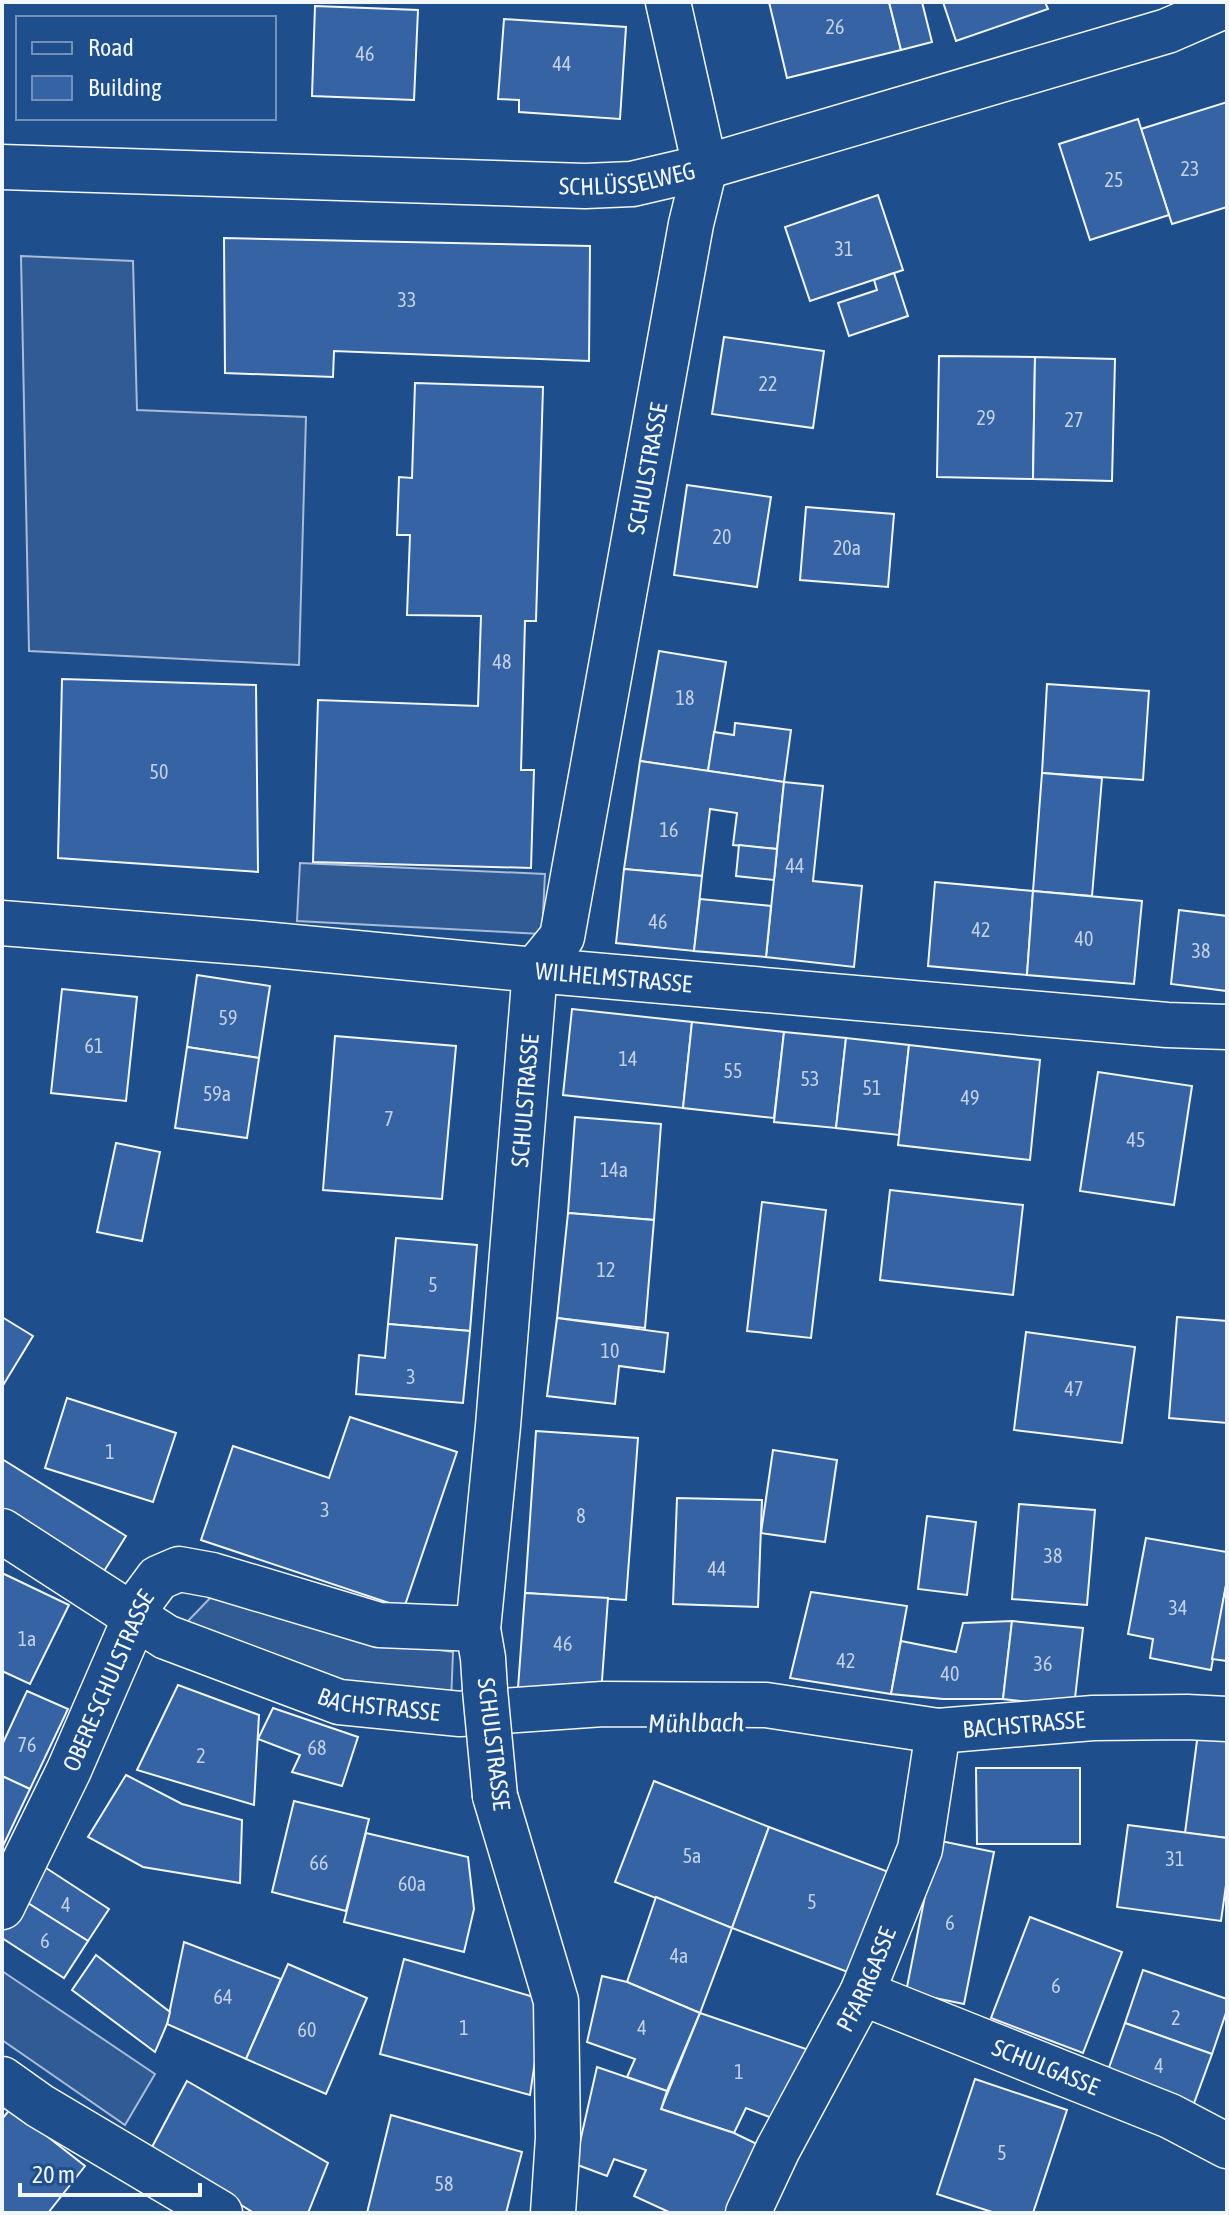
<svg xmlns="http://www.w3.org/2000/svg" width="1229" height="2215" viewBox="0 0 1229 2215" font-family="'Asap Condensed',sans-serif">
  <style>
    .parking { fill: #305b95; stroke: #a8bbd7; stroke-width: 2 }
    .building { fill: #3563a3; stroke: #f2f6ff; stroke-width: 2 }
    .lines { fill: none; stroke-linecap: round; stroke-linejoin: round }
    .street-casing { stroke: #f2f6ff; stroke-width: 47 }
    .street { stroke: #1f4e8c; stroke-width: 44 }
    .street-bridge-casing { stroke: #f2f6ff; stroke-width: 47; stroke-linecap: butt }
    .street-bridge { stroke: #1f4e8c; stroke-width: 44 }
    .labels { text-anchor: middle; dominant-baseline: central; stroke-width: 6; stroke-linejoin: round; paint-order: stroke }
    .number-label { font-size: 20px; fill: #c3d1e8 }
    .street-label { font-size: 24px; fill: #f2f6ff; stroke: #1f4e8c }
    .water-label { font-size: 26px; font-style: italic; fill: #f2f6ff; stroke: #1f4e8c }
  </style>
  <rect width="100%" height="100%" fill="#1f4e8c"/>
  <g class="parking">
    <path d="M21,256L133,261L137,410L306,417L299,665L29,651Z"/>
    <path d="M300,863L545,874L542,934L297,921Z"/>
    <path d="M216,1592L376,1641L453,1652L451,1703L310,1674L183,1626Z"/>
    <path d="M2,1971L155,2074L125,2125L2,2040Z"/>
  </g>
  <g class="building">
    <path d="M769,2H889L901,50L787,78Z"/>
    <path d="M889,2H922L932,42L901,50Z"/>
    <path d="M943,2H1045L1048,9L956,41Z"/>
    <path d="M315,6L418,10L414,100L312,96Z"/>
    <path d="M504,19L626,27L620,119L519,112V100L498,99Z"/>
    <path d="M1227,102V207L1172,224L1141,129Z"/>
    <path d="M1138,119L1169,215L1090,240L1059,144Z"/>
    <path d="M878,195L903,270L810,301L785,227Z"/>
    <path d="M224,238L590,246L589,361L334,351L333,377L225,373Z"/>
    <path d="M894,273L908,316L849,336L838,303L877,290L874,280Z"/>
    <path d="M724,337L824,351L813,428L712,414Z"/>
    <path d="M939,356L1035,357L1033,479L937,477Z"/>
    <path d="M1035,357L1115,359L1112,481L1033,479Z"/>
    <path d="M415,383L543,387L536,621H525L521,770H534L531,868L313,862L318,700L478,706L481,616L407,615L410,535H397L399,477L412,478Z"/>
    <path d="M687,485L771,497L757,587L674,575Z"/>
    <path d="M806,507L894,514L888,587L800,580Z"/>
    <path d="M659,651L726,662L708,771L640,761Z"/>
    <path d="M62,679L256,685L258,872L58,858Z"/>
    <path d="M1047,684L1149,691L1143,780L1042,773Z"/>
    <path d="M735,723L791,730L784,782L708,771L714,732L734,735Z"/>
    <path d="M640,761L784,782L777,849L733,845L737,813L710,809L702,876L624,869Z"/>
    <path d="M1042,773L1102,778L1092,896L1033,891Z"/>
    <path d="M784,782L823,786L813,881L862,886L854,967L766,957Z"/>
    <path d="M739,845L777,849L774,880L736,876Z"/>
    <path d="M624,869L702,876L694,951L616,943Z"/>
    <path d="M935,882L1033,891L1027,975L928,966Z"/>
    <path d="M1033,891L1142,901L1134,984L1027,975Z"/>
    <path d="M700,899L771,906L766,957L694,951Z"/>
    <path d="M1179,910L1227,916V991L1171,984Z"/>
    <path d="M197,975L270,986L259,1058L187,1047Z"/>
    <path d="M62,989L137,997L126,1101L51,1093Z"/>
    <path d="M572,1009L692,1022L683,1108L563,1095Z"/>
    <path d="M692,1022L784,1032L774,1118L683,1108Z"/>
    <path d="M784,1032L846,1038L836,1128L774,1122Z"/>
    <path d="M335,1036L456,1046L442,1199L323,1190Z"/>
    <path d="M846,1038L909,1045L899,1135L836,1128Z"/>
    <path d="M909,1045L1040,1060L1030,1160L898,1145Z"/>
    <path d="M187,1047L259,1058L247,1138L175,1128Z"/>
    <path d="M1098,1072L1192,1086L1174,1205L1080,1191Z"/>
    <path d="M575,1117L661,1124L654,1220L568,1213Z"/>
    <path d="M116,1143L160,1152L142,1241L97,1232Z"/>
    <path d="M890,1190L1023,1205L1013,1295L880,1280Z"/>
    <path d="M762,1202L826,1210L811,1338L747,1331Z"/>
    <path d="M568,1213L654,1220L645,1328L557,1318Z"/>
    <path d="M396,1238L477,1245L470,1331L388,1324Z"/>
    <path d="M2,1317L33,1336L2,1387Z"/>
    <path d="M1177,1317L1227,1321V1423L1169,1418Z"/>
    <path d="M557,1318L668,1333L664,1372L619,1366L615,1404L547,1396Z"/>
    <path d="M388,1324L470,1331L463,1403L356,1394L359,1355L385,1358Z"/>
    <path d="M1026,1332L1135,1347L1122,1443L1014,1430Z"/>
    <path d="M67,1398L176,1433L153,1502L45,1468Z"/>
    <path d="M350,1417L457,1452L404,1608L201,1540L233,1446L329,1478Z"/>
    <path d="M536,1431L638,1438L626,1600L525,1593Z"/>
    <path d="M773,1450L837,1460L825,1542L761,1533Z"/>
    <path d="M2,1459L126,1536L101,1576L2,1515Z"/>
    <path d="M677,1498L762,1500L758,1607L673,1604Z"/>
    <path d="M1019,1504L1095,1510L1087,1605L1012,1599Z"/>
    <path d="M927,1516L976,1522L967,1595L918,1589Z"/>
    <path d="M1146,1538L1227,1552V1580L1211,1670L1150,1658L1153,1639L1128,1634Z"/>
    <path d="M2,1573L69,1605L30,1684L2,1671Z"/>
    <path d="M1227,1580V1661L1212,1659Z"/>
    <path d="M811,1592L907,1606L891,1694L790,1678Z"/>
    <path d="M525,1593L608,1598L601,1694L518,1688Z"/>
    <path d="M1012,1621L1003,1699H943L891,1694L901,1641L956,1652L963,1623Z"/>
    <path d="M1012,1621L1083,1628L1074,1707L1003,1699Z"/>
    <path d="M178,1685L259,1715L254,1805L137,1770Z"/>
    <path d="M27,1691L68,1709L30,1789L2,1776V1745Z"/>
    <path d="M273,1708L358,1737L342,1786L292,1772L300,1755L258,1739Z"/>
    <path d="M1198,1733L1227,1737V1838L1185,1833Z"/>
    <path d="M976,1768H1080V1844H977Z"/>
    <path d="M126,1775L182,1804L242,1820L240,1883L143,1867L88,1837Z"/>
    <path d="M2,1776L30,1789L2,1848Z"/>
    <path d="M654,1781L769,1827L732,1928L615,1882Z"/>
    <path d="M294,1801L369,1819L346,1911L272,1892Z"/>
    <path d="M1128,1825L1227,1838V1878L1221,1921L1117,1907Z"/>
    <path d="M769,1827L894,1874L853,1974L732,1928Z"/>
    <path d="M366,1833L468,1857L474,1909L464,1952L344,1922Z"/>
    <path d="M936,1840L994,1852L964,2004L906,1992Z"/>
    <path d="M43,1866L109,1909L88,1941L23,1900Z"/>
    <path d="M656,1897L732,1928L700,2013L627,1982Z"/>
    <path d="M23,1900L88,1941L64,1978L2,1938V1932Z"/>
    <path d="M1030,1917L1122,1952L1083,2053L991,2018Z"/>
    <path d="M184,1942L281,1979L246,2059L167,2024Z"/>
    <path d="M96,1955L170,2012L167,2024L155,2052L72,1990Z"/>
    <path d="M404,1959L544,2000L530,2095L380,2054Z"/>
    <path d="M288,1964L367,1998L326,2094L246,2059Z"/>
    <path d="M1143,1970L1227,1999V2010L1212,2054L1125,2023Z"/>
    <path d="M602,1976L627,1982L700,2013L667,2091L627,2077L635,2059L587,2042Z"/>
    <path d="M700,2013L812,2051L777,2120L746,2108L734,2133L661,2109Z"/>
    <path d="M1125,2023L1212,2054L1193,2106L1106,2076Z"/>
    <path d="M597,2067L667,2091L661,2109L734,2133L761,2146L729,2213H671L634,2196L646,2170L614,2159L607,2176L575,2164Z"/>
    <path d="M975,2079L1067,2110L1033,2213H995L937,2194Z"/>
    <path d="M187,2081L328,2163L308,2213H254L151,2149Z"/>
    <path d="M11,2108L85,2166L48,2213H2V2119Z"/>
    <path d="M391,2115L522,2152L506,2213H367Z"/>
  </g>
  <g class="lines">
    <defs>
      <g id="street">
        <path id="s1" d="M2,167L585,186L632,184L705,167L1167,31L1227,5"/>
        <path id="s2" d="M2,923L252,943L535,970L1167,1025L1227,1027"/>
        <path id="s3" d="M2,1531L166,1637L339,1702L460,1714L603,1704L766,1705L938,1731L1093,1718L1187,1717L1227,1719"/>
        <path id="s4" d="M485,1690L483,1658L478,1629L498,1426L535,970L562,937L691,224L705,167L668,2"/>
        <path d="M495,1796L556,2001L558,2138L553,2213"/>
        <path id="s5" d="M2,1907L69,1770L144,1597L158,1578L179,1569L212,1575L379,1625L478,1629"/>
        <path id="s6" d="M862,1993L1170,2116L1227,2146"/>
        <path d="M2,2079L40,2106L220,2213"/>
        <path id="s7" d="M748,2213L778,2149L862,1993L920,1849L938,1731"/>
      </g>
    </defs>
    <use href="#street" class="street-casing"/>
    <use href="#street" class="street"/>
    <defs>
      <path id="street-bridge" d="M485,1690L495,1796"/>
    </defs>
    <use href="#street-bridge" class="street-bridge-casing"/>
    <use href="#street-bridge" class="street-bridge"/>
  </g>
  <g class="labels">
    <g class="number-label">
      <text x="835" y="26">26</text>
      <text x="365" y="53">46</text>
      <text x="562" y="63">44</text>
      <text x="1190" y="168">23</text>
      <text x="1114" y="179">25</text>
      <text x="844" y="248">31</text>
      <text x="407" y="299">33</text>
      <text x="768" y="383">22</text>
      <text x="986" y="417">29</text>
      <text x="1074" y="419">27</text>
      <text x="722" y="536">20</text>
      <text x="847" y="547">20a</text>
      <text x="502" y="661">48</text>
      <text x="685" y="697">18</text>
      <text x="159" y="771">50</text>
      <text x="669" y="829">16</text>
      <text x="795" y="865">44</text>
      <text x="658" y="921">46</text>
      <text x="981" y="929">42</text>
      <text x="1084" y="938">40</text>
      <text x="1201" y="950">38</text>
      <text x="228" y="1017">59</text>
      <text x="94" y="1045">61</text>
      <text x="628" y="1058">14</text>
      <text x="733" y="1070">55</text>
      <text x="810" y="1078">53</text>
      <text x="872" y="1087">51</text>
      <text x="217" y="1093">59a</text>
      <text x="970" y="1097">49</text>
      <text x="389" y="1118">7</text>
      <text x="1136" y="1139">45</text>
      <text x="614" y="1169">14a</text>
      <text x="606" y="1269">12</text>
      <text x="433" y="1284">5</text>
      <text x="610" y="1350">10</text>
      <text x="411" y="1376">3</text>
      <text x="1074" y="1388">47</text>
      <text x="110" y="1451">1</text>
      <text x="325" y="1509">3</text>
      <text x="581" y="1515">8</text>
      <text x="1053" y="1555">38</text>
      <text x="717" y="1568">44</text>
      <text x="1178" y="1607">34</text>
      <text x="27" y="1638">1a</text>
      <text x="563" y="1643">46</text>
      <text x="846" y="1660">42</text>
      <text x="1043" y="1663">36</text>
      <text x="950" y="1673">40</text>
      <text x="27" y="1744">76</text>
      <text x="317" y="1747">68</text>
      <text x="201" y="1755">2</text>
      <text x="692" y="1855">5a</text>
      <text x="1175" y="1858">31</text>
      <text x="319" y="1862">66</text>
      <text x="412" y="1883">60a</text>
      <text x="812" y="1901">5</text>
      <text x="66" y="1904">4</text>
      <text x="950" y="1922">6</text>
      <text x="45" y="1940">6</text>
      <text x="679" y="1955">4a</text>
      <text x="1056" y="1985">6</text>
      <text x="223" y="1996">64</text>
      <text x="1176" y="2017">2</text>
      <text x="464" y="2027">1</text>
      <text x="642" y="2027">4</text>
      <text x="307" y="2029">60</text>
      <text x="1159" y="2065">4</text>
      <text x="739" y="2071">1</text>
      <text x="1002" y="2152">5</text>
      <text x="444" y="2183">58</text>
    </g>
    <g class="street-label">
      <text stroke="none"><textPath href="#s1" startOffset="626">SCHLÜSSELWEG</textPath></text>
      <text stroke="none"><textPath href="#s4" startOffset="1242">SCHULSTRASSE</textPath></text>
      <text stroke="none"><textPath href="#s2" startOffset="614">WILHELMSTRASSE</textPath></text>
      <text stroke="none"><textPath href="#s4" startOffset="592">SCHULSTRASSE</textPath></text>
      <text stroke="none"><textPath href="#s5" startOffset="250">OBERE SCHULSTRASSE</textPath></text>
      <text stroke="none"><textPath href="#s3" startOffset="420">BACHSTRASSE</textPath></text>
      <text stroke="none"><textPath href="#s3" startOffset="1068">BACHSTRASSE</textPath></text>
      <text transform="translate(494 1744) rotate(83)">SCHULSTRASSE</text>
      <text stroke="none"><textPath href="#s7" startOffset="262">PFARRGASSE</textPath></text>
      <text stroke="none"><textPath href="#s6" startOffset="198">SCHULGASSE</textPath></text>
    </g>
    <g class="water-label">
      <text transform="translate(696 1723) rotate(-1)">Mühlbach</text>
    </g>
  </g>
  <rect width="1229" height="2215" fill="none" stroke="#f2f6ff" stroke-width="8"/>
  <rect x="16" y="16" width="260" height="104" fill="#1f4e8c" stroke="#7391ba" stroke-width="2"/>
  <rect x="32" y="42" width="40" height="12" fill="#1f4e8c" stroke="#7391ba" stroke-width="2"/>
  <text x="88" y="56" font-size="24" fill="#f2f6ff">Road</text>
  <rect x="32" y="76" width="40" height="24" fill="#3563a3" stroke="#7391ba" stroke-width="2"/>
  <text x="88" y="96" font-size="24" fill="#f2f6ff">Building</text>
  <path d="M20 2183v12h180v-12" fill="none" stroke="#f2f6ff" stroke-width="4"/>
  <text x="32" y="2183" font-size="24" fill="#f2f6ff" stroke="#1f4e8c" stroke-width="6" paint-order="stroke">20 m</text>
</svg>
